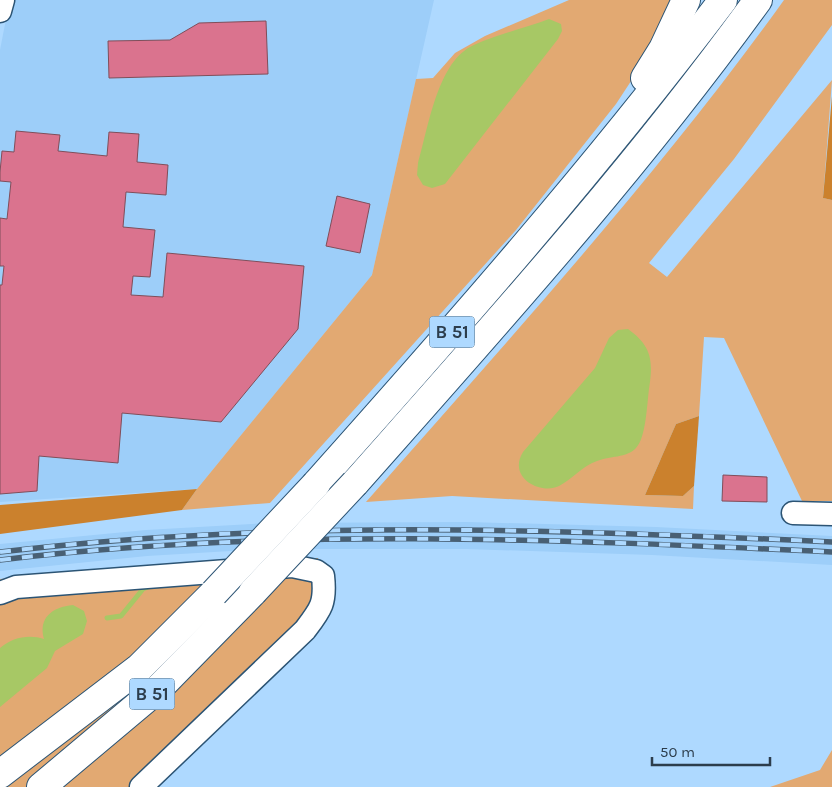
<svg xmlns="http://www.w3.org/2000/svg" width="832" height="787" viewBox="0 0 832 787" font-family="Karla,sans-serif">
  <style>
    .built { fill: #9dcef9 }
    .green { fill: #e2a972 }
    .forest { fill: #cb812d }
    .water { fill: #a7c865 }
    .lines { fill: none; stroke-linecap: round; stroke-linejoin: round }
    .stream { stroke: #a7c865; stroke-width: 5 }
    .building { fill: #da738e; stroke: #804e5a }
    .minor-casing { stroke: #2c5474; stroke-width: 25 }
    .highway-casing { stroke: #2c5474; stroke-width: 30 }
    .minor { stroke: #fff; stroke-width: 22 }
    .highway { stroke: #fff; stroke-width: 28 }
    .rail-casing { stroke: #496074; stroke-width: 5.5 }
    .rail { stroke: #aed9ff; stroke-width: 4; stroke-dasharray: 11; stroke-linecap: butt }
    .highway-bridge-casing { stroke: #2c5474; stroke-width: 30; stroke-linecap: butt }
    .highway-bridge { stroke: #fff; stroke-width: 28 }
    .labels { text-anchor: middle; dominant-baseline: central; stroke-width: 4; stroke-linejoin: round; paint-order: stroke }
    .shield { fill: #aed9ff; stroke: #536c82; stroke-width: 1 }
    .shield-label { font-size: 18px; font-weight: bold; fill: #2c3d4c }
  </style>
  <rect width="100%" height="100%" fill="#aed9ff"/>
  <g class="built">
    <path d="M0,0H434L372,275L197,489L0,502V50L6,19Z"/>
    <path d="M467,522L656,527L832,536V565L652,555L466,549H266L147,556L0,571V544L146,530L269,523Z"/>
  </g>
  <g class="green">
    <path d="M569,0H675L658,40L616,104L516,230L270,503L182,510L197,489L372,275L416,79L433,78L455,53L485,36Z"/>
    <path d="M784,0H832V25L734,159L649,263L667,277L832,80L823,198L832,200V501H802L724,338L704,337L699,416L676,424L645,495L683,496L694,486L693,509L452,496L366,502C509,339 657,177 784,0Z"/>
    <path d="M318,558L319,595L315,606L132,787H0V579L151,566Z"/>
    <path d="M832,750V787H770L820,770Z"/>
  </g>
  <g class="forest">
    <path d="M832,96V200L823,198Z"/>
    <path d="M699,416L694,486L683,496L645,495L676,424Z"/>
    <path d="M197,489L182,510L0,534V505Z"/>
  </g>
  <g class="water">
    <path d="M549,19L561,24L562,31L558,39L445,184L432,188L423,185L417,175L418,163C428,129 437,65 470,47C492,36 525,28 549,19Z"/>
    <path d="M628,329C653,347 653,362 649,389C647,404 646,438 636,448C627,458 609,456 597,461C582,466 573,479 559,486C541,495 507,478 523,452L595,368L609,338L618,330Z"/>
    <path d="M73,605L84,611L87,621L83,634L55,651L47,668L0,707V648C12,637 30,634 44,639C38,618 52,607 73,605Z"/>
  </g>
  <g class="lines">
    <path class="stream" d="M107,618L121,616L143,589L148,587"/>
  </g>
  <g class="building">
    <path d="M266,21L268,74L109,78L108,41L170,40L199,23Z"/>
    <path d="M16,131L60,135L58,151L107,156L109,132L139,134L137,162L168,165L166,195L126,192L123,227L155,230L150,277L133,276L131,295L163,297L167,253L304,266L298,329L221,422L122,413L118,463L39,456L37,491L0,494V285H2L4,266H0V218L7,219L11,182L0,181V172L2,151L14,152Z"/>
    <path d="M337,196L370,204L360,253L326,246Z"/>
    <path d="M723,475L767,477V502L722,501Z"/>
  </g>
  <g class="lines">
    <defs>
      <g id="minor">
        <path d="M0,11L3,0"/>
        <path d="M793,513L832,514"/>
        <path d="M0,593L16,587L292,566L316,571L323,576C326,603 321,609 305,630L141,787"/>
      </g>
      <g id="highway">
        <path d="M645,78L663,49L686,0"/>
        <path d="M355,483C494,326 635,170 758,0"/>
        <path d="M316,484C457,326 595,169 723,0"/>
        <path d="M0,774L139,668L214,593"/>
        <path d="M41,787L160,687L253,592"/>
      </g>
    </defs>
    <use href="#minor" class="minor-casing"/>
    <use href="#highway" class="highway-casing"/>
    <use href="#minor" class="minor"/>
    <use href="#highway" class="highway"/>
    <defs>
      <g id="rail">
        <path d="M0,552C276,519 555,529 832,542"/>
        <path d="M0,560C277,527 554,539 832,552"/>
      </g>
    </defs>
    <use href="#rail" class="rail-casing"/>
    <use href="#rail" class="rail"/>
    <defs>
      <g id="highway-bridge">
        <path d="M253,592L355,483"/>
        <path d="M214,593L316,484"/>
      </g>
    </defs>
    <use href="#highway-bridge" class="highway-bridge-casing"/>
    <use href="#highway-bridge" class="highway-bridge"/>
  </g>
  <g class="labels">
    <g class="shield">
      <rect x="429.5" y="316.5" width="45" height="31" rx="4"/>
      <rect x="129.5" y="678.5" width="45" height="31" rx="4"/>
    </g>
    <g class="shield-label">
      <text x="452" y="332">B 51</text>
      <text x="152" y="694">B 51</text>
    </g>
  </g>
  <path d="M652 757v8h118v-8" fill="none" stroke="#2c3d4c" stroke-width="2.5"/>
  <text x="660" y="757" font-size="15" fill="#2c3d4c" stroke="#aed9ff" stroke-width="4" paint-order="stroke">50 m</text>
</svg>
